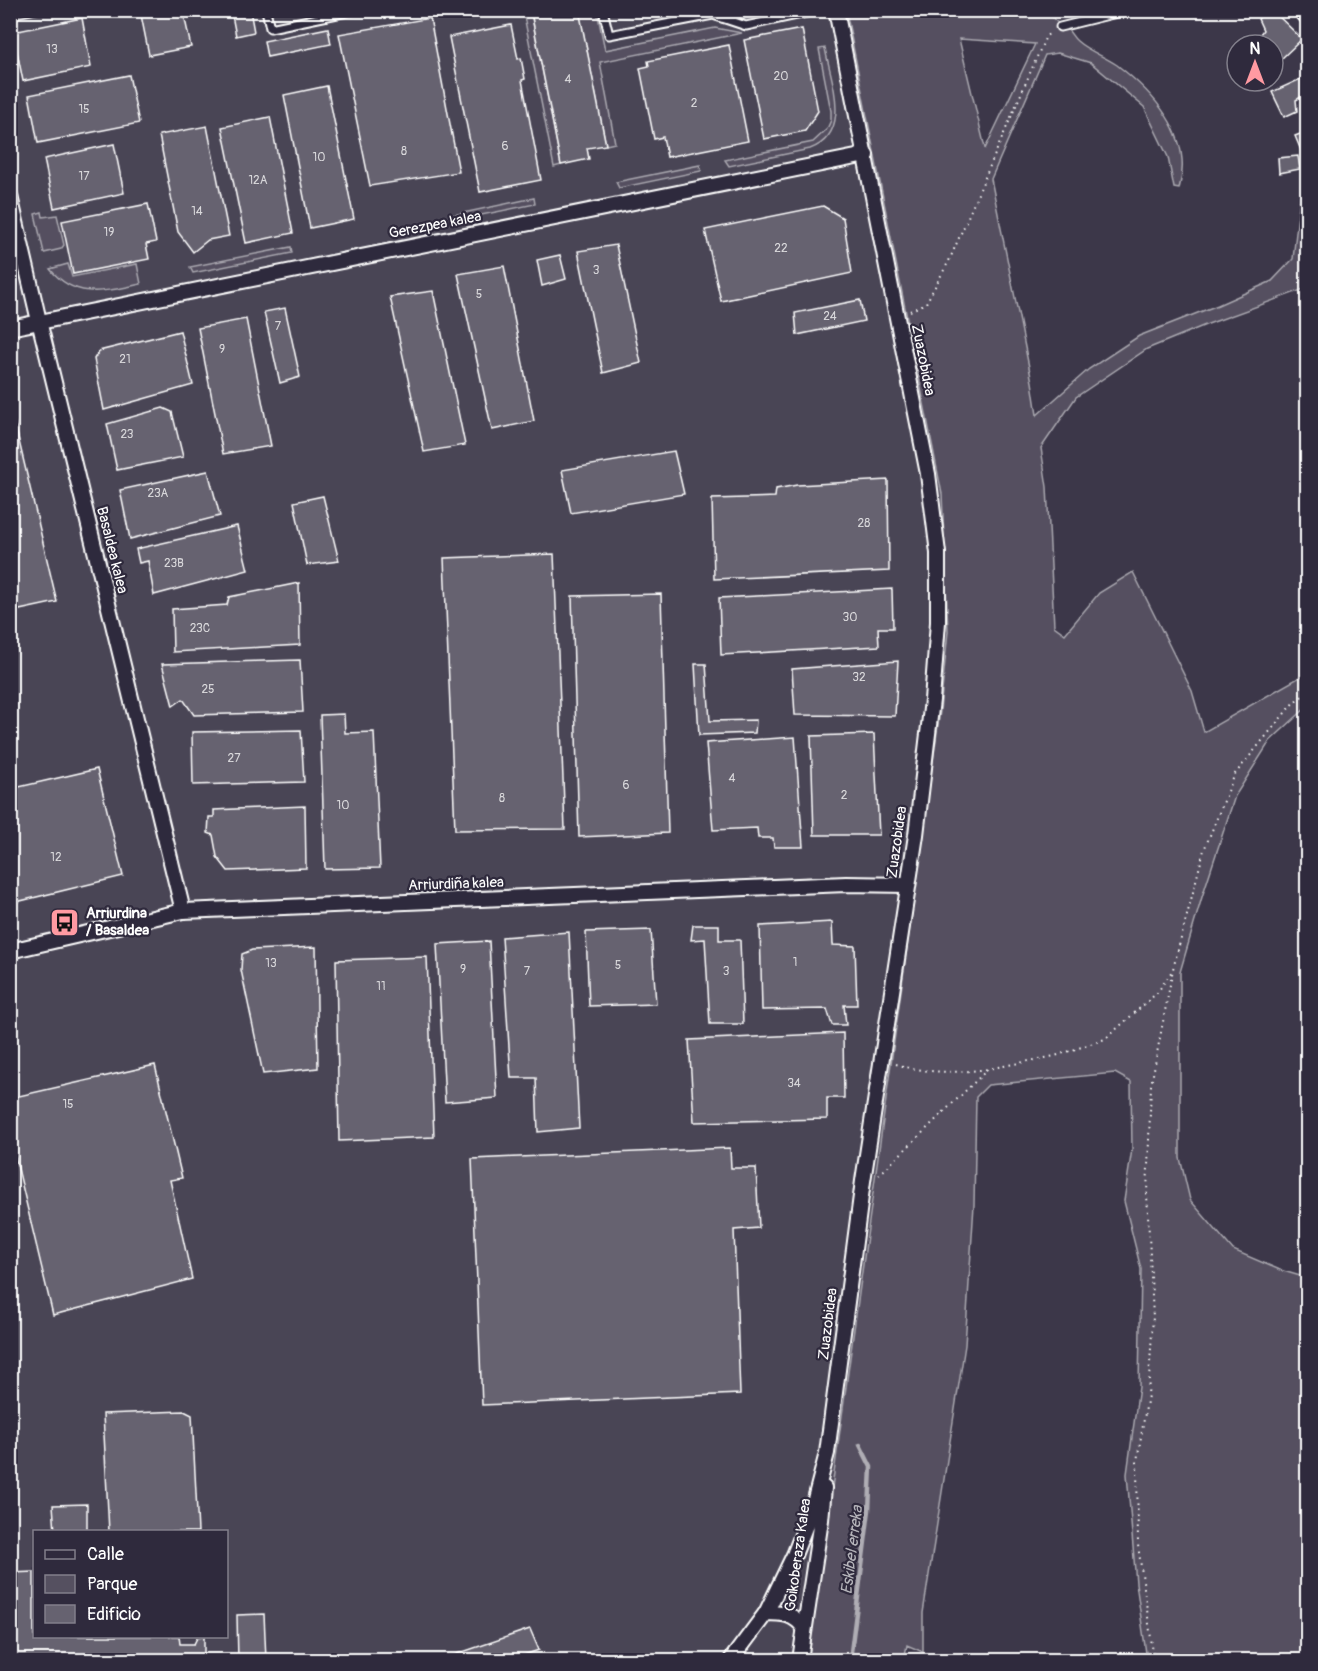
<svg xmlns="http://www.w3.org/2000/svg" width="1318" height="1671" viewBox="0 0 1318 1671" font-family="Pangolin,sans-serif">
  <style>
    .built { fill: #494455; fill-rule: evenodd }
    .green { fill: #555060; stroke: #aaa8b0; stroke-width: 1.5; fill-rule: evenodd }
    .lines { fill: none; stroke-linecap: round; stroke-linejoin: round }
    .stream { stroke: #afadb4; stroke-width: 4.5 }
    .building { fill: #666270; stroke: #fff; stroke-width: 1.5 }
    .service-casing { stroke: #fff; stroke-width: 11 }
    .minor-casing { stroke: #fff; stroke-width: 18 }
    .path { stroke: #fff; stroke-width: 2; stroke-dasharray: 1.5 4.5; stroke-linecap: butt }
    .service { stroke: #2f2a3d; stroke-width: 7 }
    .minor { stroke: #2f2a3d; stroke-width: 14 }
    .labels { text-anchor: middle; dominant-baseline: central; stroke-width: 4.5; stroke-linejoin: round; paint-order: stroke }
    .number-label { font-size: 12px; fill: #d9d8db }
    .street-label { font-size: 15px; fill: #fff; stroke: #2f2a3d }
    .poi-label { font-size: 15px; font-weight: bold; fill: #fff; stroke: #2f2a3d; text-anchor: start }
    .water-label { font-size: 16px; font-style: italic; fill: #b5b4ba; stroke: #2f2a3d }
  </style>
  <rect width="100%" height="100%" fill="#3c3749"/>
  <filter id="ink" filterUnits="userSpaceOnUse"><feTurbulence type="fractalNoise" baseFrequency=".0167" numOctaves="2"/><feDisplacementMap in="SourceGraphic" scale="12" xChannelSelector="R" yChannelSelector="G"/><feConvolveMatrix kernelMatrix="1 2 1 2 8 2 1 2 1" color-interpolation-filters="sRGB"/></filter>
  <g filter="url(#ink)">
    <path class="built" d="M11,11H846L942,494L948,631L940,711L808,1660H11ZM34,1532H226V1636H34Z"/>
    <g class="green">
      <path d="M523,11H540L531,13L561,165L554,167Z"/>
      <path d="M579,11H597L605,50L715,28L742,33L600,62L615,143L606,145Z"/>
      <path d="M846,11H1050C1054,24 1058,21 1068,30C1071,33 1073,38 1077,41C1088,51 1104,56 1117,65C1156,95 1194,137 1179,189L1174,188L1168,157L1144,107L1091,63L1058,53L1045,55L991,179L1032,382L1037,415L1089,369L1139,336L1218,305L1272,281L1293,259L1300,197L1307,202V288L1208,324L1147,349L1076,397L1041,448L1047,487L1054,626L1065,634L1099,593L1133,572L1192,691L1204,732L1307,673V707L1270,741L1235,796L1202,897L1180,972V1158L1190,1200L1233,1250L1280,1270L1307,1278V1660H1147L1136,1583L1127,1474L1139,1387L1141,1269L1124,1201L1132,1149L1131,1082L1115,1073L988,1085L976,1097L974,1205L965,1345L923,1613V1652L907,1645L904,1660H808L940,711L948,631L942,494ZM959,39L1035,44L985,149V148Z"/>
      <path d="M825,48C831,81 853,133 810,149L729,166L725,160L813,142L827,129L831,120V111L819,49Z"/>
      <path d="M700,165L701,171L619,188L616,182Z"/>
      <path d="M534,198L535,204L452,221L449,216Z"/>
      <path d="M42,212L43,217L57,215L64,245L61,249L44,253L35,214Z"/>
      <path d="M291,247L292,253L193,273L190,267Z"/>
      <path d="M68,264L72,277L137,264L141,284C106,291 76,301 50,269Z"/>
    </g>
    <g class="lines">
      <path class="stream" d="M850,1660L869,1510L871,1467L860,1445"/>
    </g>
    <g class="building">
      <path d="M10,10H55L10,19Z"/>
      <path d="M140,10H183L191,47L149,55Z"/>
      <path d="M231,10H250L254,32L236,36Z"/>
      <path d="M540,10H579L606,145L587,148L589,159L561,165L531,12Z"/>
      <path d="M1267,10H1272L1302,39L1280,60L1273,52V45H1266L1258,37L1263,30L1258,19Z"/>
      <path d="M82,18L91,67L23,81L13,32Z"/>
      <path d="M430,18L459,172L370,186L339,34Z"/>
      <path d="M511,25L518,59L521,58L525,79L522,80L541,180L480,192L449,37Z"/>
      <path d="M328,28L331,44L267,57L264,41Z"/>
      <path d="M802,29L818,111L805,131L764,139L744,40Z"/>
      <path d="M729,45L748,141L667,157L663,137L654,139L640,68L649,66L648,61Z"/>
      <path d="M129,75L139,123L38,143L29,95Z"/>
      <path d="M1305,77L1308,93L1296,100L1297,111L1284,117L1272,92Z"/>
      <path d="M327,86L354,219L310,228L284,95Z"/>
      <path d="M270,117L293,233L246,243L222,127Z"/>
      <path d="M207,126L229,236L208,240L193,252L178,232L159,135Z"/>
      <path d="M1308,131V153L1303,155L1295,136Z"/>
      <path d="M114,144L124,193L54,208L44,159Z"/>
      <path d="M1298,156L1300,169L1279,173L1278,158Z"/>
      <path d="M148,204L156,242L146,244L149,259L73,274L62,221Z"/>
      <path d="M823,206L843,218L852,273L721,301L705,230Z"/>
      <path d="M616,245L641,363L603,373L578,251Z"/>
      <path d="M560,255L566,279L542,286L537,260Z"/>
      <path d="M504,266L534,421L492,430L458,274Z"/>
      <path d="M433,291L465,445L424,452L390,297Z"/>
      <path d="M860,300L864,321L797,335L795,313Z"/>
      <path d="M285,308L300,377L280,383L264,312Z"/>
      <path d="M246,319L271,446L223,454L198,328Z"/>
      <path d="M180,331L193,385L104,410L94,359L99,351Z"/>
      <path d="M10,403L57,602L10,612Z"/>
      <path d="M163,408L172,412L183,457L117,470L107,424Z"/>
      <path d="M674,451L684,494L571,513L562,470Z"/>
      <path d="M208,471L220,516L130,539L120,490Z"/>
      <path d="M888,480L889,571L714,579L712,499L775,497L776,489L797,485Z"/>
      <path d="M323,496L339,561L307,565L294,502Z"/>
      <path d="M237,526L248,570L154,595L148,561L139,563L136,549Z"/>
      <path d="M554,554L565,829L455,830L444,558Z"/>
      <path d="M299,583L300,645L173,652L172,609L227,605L229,597Z"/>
      <path d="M892,589L893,628H878L879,646L721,655L719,598Z"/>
      <path d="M661,594L668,833L579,837L572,596Z"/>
      <path d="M300,660L303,712L194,715L183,699L173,706L162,664Z"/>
      <path d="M898,661L895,716L795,715L792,669Z"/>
      <path d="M695,664H706L710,721L756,720L755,733L699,735Z"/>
      <path d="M344,714L345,733L374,732L380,868L325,869L320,715Z"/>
      <path d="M301,730L304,782L193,785L192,732Z"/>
      <path d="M874,734L879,835H814L811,736Z"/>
      <path d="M795,737L803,847H774L773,838H758L757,828L713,830L706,743Z"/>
      <path d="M97,769L123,876L16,902L10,880V789Z"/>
      <path d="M305,806L306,868L228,871L217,857L213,835L208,833L209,817H214V810Z"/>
      <path d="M832,922L833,945L855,946L857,1005H844L846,1025H832L827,1009L762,1010L760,926Z"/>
      <path d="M693,925H719V940H740L743,1024H710L705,939L691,940Z"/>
      <path d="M651,930L656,1004L589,1006L586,932Z"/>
      <path d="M569,932L579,1128L538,1132L536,1078H511L502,937Z"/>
      <path d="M489,941L497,1098L445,1102L437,944Z"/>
      <path d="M316,947L318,1068L263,1074L241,970L242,954L252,950Z"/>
      <path d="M427,957L434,1137L339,1141L336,960Z"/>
      <path d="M843,1033L844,1098H827V1119L694,1122L689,1040Z"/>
      <path d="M155,1065L182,1178L170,1180L192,1279L53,1315L10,1135V1098Z"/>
      <path d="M730,1148L731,1168H756L759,1228L734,1230L740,1394L482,1405L472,1159Z"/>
      <path d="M184,1411L192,1415L198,1532H109L103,1414Z"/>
      <path d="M87,1504V1532H55L53,1505Z"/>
      <path d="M34,1572V1636H179L180,1644H194L197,1638L204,1637V1660H10V1573Z"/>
      <path d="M264,1614L266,1660H238L237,1615Z"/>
      <path d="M530,1629L539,1650L509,1660H439Z"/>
    </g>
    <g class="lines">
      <defs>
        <g id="service">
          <path d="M266,10L270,28L357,10"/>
          <path d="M603,10L609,35L713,15L746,26L820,10"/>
          <path d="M721,10L722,18L763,10"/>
          <path d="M1060,27L1129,10"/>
        </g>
        <g id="minor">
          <path d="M1300,10L1308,18"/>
          <path d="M10,196L39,321L183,911"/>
          <path d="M10,328L866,155"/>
          <path d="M10,951L183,911L846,884L908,885"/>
          <path d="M766,1613C782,1613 795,1614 804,1628"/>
          <path d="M731,1660L766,1613L794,1555L813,1507L827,1453L863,1181L916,835L932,700L938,622V553L928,474L836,10"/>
          <path d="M800,1660L821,1520L824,1488"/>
        </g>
      </defs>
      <use href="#service" class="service-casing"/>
      <use href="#minor" class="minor-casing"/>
      <g class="path">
        <path d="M910,311L926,303L949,261L1046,36L1052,32"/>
        <path d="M896,1064C927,1074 957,1073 988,1069"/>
        <path d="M879,1175L988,1069L1055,1056L1105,1039L1157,993L1172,971"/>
        <path d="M1154,1660L1138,1545L1137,1461L1148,1395L1153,1317L1147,1194L1151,1085L1173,969L1204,850L1235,774L1294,702L1308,692"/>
      </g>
      <use href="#service" class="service"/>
      <use href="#minor" class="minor"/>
    </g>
  </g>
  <defs>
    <symbol id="bus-square" viewBox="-11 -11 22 22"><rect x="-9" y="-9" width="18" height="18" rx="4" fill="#ff9aa2" stroke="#2f2a3d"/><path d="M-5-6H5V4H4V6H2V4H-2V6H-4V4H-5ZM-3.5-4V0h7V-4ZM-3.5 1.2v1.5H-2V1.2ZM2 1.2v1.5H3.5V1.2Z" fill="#111"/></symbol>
  </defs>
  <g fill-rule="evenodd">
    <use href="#bus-square" x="48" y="906" width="33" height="33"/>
  </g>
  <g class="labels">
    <g class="number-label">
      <text x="52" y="49">13</text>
      <text x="781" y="76">20</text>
      <text x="568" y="79">4</text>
      <text x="694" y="103">2</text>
      <text x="84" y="109">15</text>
      <text x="505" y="146">6</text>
      <text x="404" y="151">8</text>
      <text x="319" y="157">10</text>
      <text x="84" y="176">17</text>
      <text x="258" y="180">12A</text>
      <text x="197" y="211">14</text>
      <text x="109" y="232">19</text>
      <text x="781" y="248">22</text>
      <text x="596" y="270">3</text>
      <text x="479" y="294">5</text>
      <text x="830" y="316">24</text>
      <text x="278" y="326">7</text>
      <text x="222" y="349">9</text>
      <text x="125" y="359">21</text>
      <text x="127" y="434">23</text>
      <text x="158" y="493">23A</text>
      <text x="864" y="523">28</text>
      <text x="174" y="563">23B</text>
      <text x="850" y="617">30</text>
      <text x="200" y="628">23C</text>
      <text x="859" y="677">32</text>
      <text x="208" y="689">25</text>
      <text x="234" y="758">27</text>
      <text x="732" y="778">4</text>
      <text x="626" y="785">6</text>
      <text x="844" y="795">2</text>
      <text x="502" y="798">8</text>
      <text x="343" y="805">10</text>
      <text x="56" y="857">12</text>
      <text x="795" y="962">1</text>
      <text x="271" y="963">13</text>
      <text x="618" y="965">5</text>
      <text x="463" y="969">9</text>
      <text x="527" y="971">7</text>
      <text x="726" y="971">3</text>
      <text x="381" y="986">11</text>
      <text x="794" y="1083">34</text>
      <text x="68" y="1104">15</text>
    </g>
    <g class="street-label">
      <text transform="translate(435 225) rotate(-11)">Gerezpea kalea</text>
      <text transform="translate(923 360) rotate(79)">Zuazobidea</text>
      <text transform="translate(112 550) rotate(76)">Basaldea kalea</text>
      <text transform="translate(897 842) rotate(-82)">Zuazobidea</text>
      <text transform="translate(456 884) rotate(-2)">Arriurdiña kalea</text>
      <text transform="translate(828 1324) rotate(-83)">Zuazobidea</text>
      <text transform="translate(798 1555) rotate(-82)">Goikoberaza Kalea</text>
    </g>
    <g class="poi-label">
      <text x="86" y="913">Arriurdina<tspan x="86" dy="17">/ Basaldea</tspan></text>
    </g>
    <g class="water-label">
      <text transform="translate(852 1550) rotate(-83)">Eskibel erreka</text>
    </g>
  </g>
  <rect width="1318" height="1671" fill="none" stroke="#2f2a3d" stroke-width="36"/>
  <rect x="18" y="18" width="1282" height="1635" fill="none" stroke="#fff" stroke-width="2" filter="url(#ink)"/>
  <rect x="33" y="1530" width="195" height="108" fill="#2f2a3d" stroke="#827f8b" stroke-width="1.5"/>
  <rect x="45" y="1550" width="30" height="9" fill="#2f2a3d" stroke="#827f8b" stroke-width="1.5"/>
  <text x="87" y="1560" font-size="18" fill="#ffffff">Calle</text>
  <rect x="45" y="1575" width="30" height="18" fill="#555060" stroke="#827f8b" stroke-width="1.5"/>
  <text x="87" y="1590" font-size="18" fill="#ffffff">Parque</text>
  <rect x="45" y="1605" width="30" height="18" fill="#666270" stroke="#827f8b" stroke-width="1.5"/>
  <text x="87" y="1620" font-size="18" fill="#ffffff">Edificio</text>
  <g transform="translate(1255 63)"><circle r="28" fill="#2f2a3d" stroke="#827f8b" stroke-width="1.5"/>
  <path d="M0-4.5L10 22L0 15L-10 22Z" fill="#ff9aa2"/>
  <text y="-9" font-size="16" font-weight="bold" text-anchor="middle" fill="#ffffff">N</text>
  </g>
</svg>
